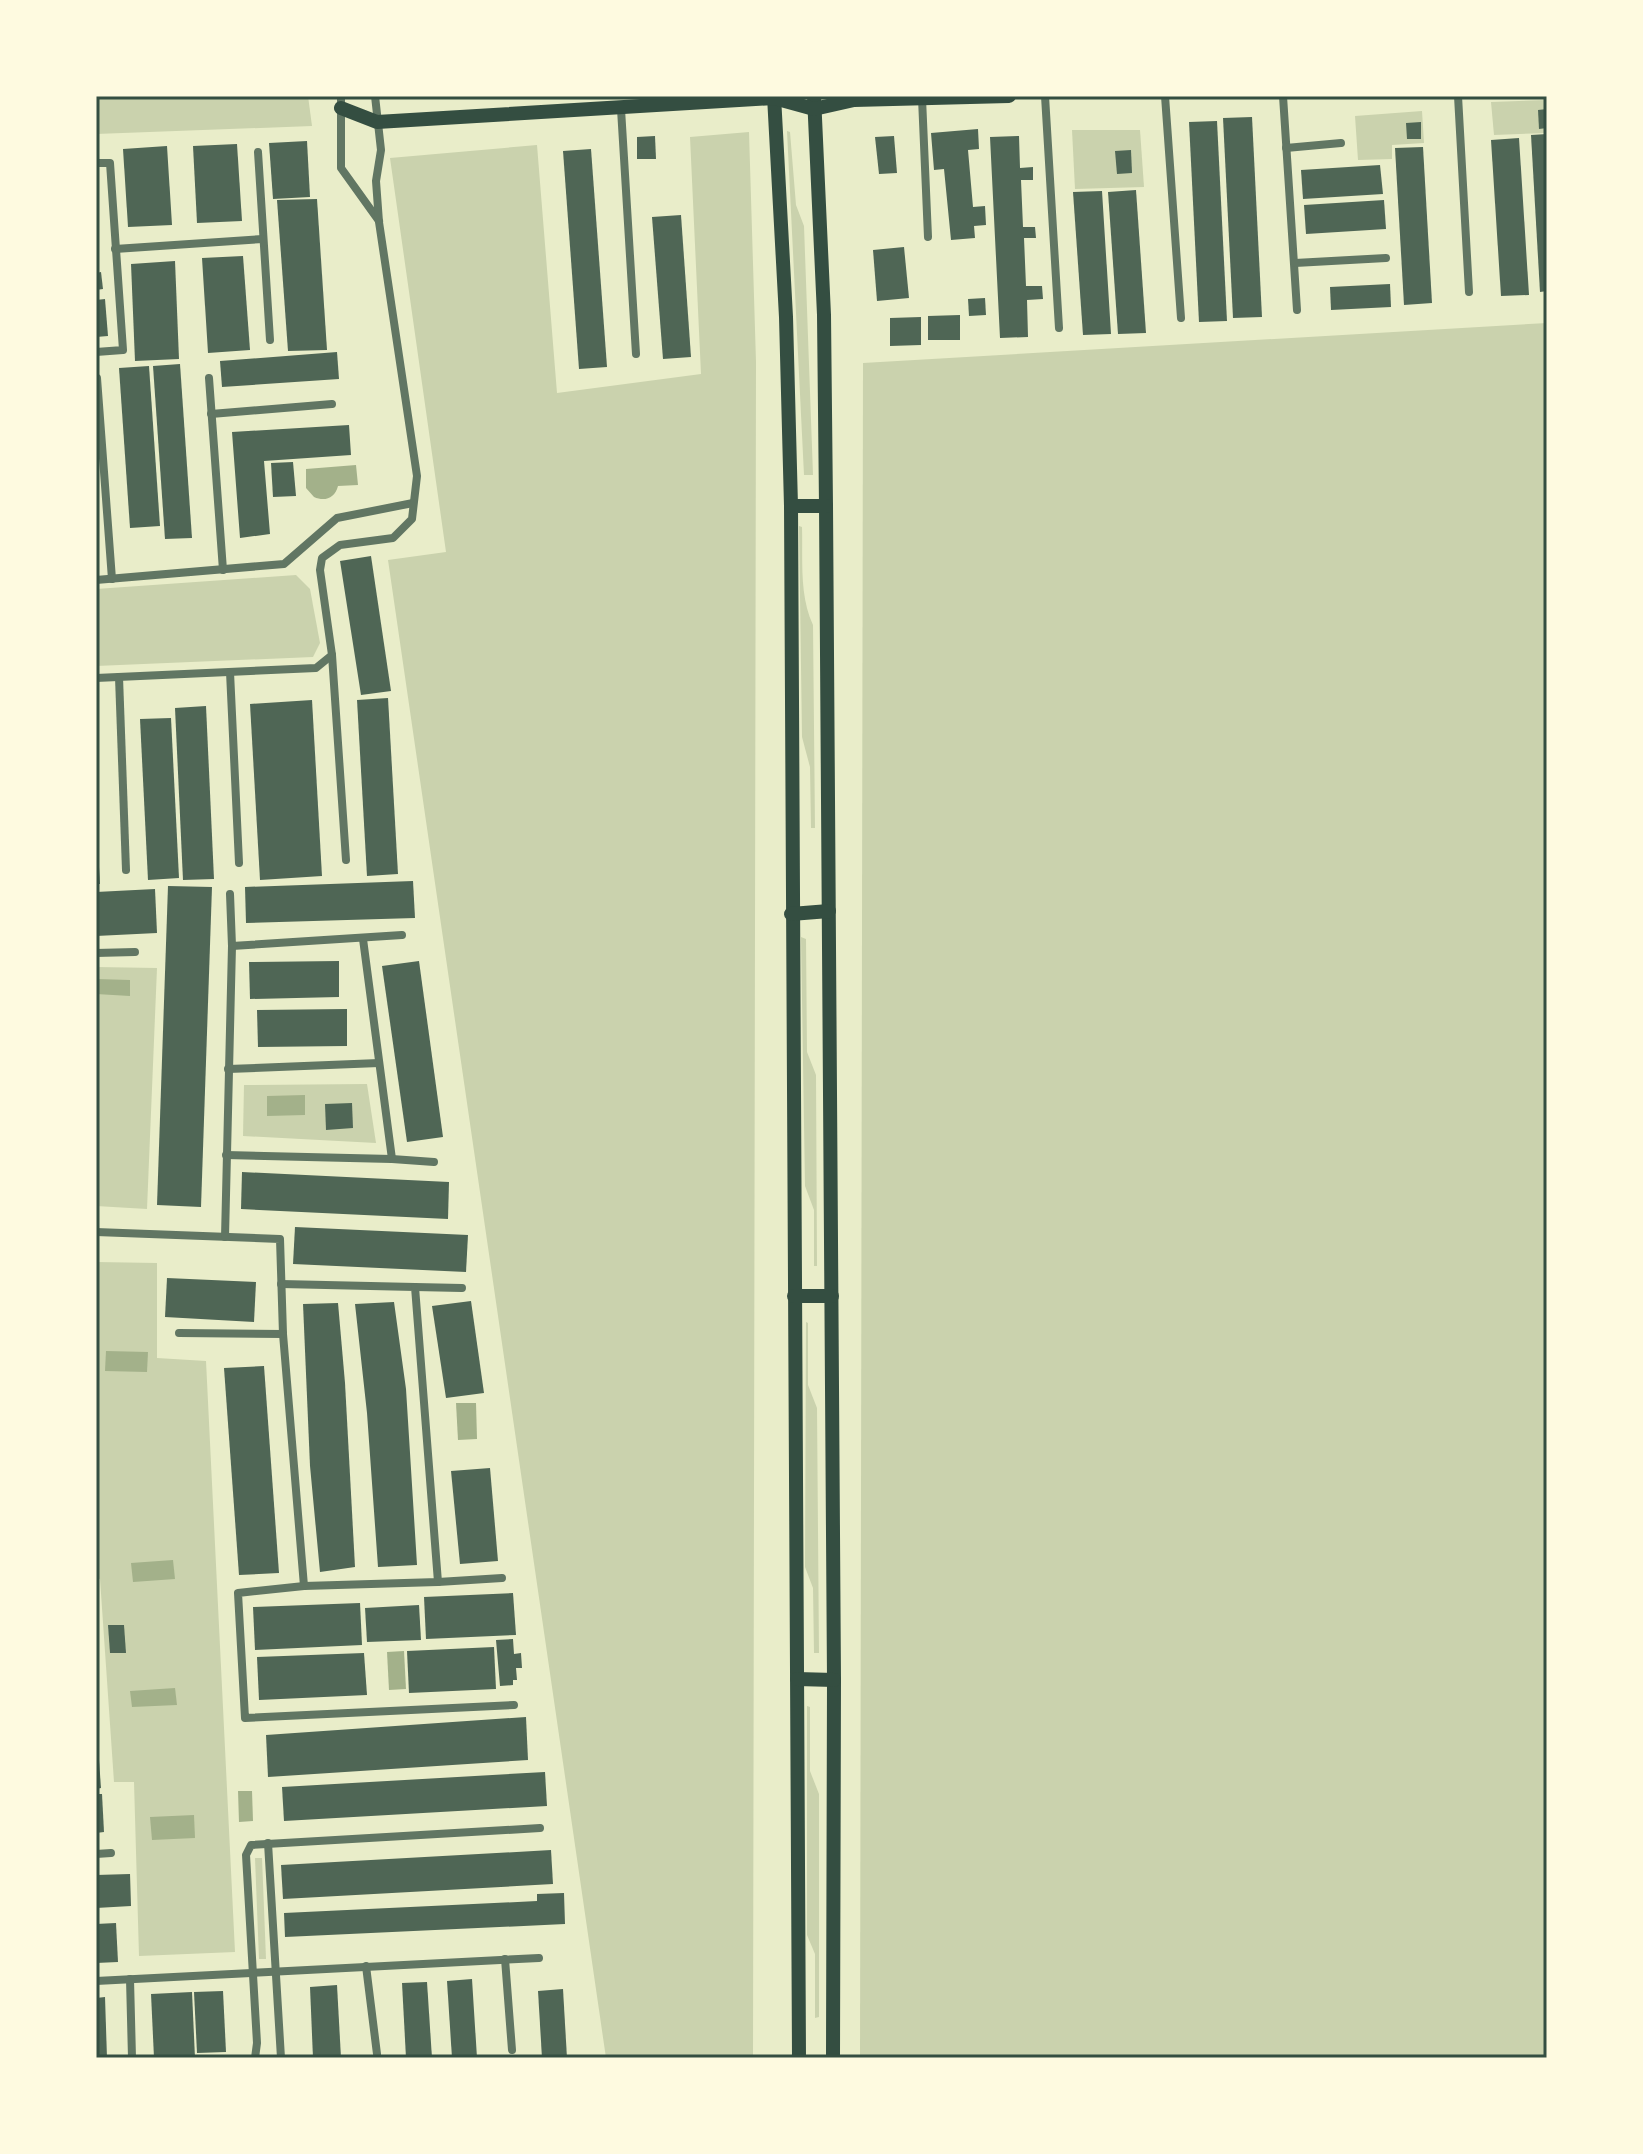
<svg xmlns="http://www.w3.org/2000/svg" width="1643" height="2154" viewBox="0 0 1643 2154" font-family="Montserrat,sans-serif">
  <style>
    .green { fill: #cad2ad }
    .water { fill: #a3b18a }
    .building { fill: #4f6655 }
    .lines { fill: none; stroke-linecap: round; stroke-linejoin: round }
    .minor { stroke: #617663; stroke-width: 8 }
    .secondary { stroke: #344e41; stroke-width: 14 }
    .neatline { fill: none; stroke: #344e41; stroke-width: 3 }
  </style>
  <rect width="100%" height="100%" fill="#e9edc9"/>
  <g class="green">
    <path d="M96,96H308L312,126L96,134Z"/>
    <path d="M1547,100V133L1494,135L1491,102Z"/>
    <path d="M1422,111L1424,143L1392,145V159L1358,160L1355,116Z"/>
    <path d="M1072,130H1140L1144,187L1075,189Z"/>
    <path d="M787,131L790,132L796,205L804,226L813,475H804Z"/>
    <path d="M749,132L756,362L753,2058H606L388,560L446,552L390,158L537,145L557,393L701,374L690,137Z"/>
    <path d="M1547,323V2058H860L863,363Z"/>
    <path d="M799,526L802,527C803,559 799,595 813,625L815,828H811L810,767L802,737Z"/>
    <path d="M296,575L310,589L320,643L313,657L96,666V589Z"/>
    <path d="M801,937L806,939L807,1052L816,1075L817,1266H814V1210L805,1186Z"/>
    <path d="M96,967L157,968L147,1209L96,1206Z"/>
    <path d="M367,1084L376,1143L243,1136L244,1085Z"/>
    <path d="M96,1262L157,1263V1358L206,1361L235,1952L139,1956L134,1782H114L100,1579L96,1578Z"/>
    <path d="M806,1322L808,1323V1385L817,1408L819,1653H814L813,1588L805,1567Z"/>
    <path d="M807,1706L810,1707V1771L819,1794V2017L815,2018V1954L807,1935Z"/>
    <path d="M255,1858H262L266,1959H259Z"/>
  </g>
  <g class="water">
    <path d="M356,465L358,485L338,486C335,498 325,502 314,497L306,488V469Z"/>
    <path d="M96,979L130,980V996L96,994Z"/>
    <path d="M305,1095V1115L267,1116V1096Z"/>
    <path d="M106,1351L148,1352L147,1372L105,1371Z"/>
    <path d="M456,1403H476L477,1439L458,1440Z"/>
    <path d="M173,1560L175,1579L133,1582L131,1563Z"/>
    <path d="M404,1651L406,1689L389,1690L387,1652Z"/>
    <path d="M175,1688L177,1705L132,1707L130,1691Z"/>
    <path d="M238,1791H252L253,1821L239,1822Z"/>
    <path d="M194,1815L195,1838L152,1840L150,1817Z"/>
  </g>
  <g class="building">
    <path d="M1547,109V128L1539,129L1538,110Z"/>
    <path d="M1252,117L1262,317L1233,318L1223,118Z"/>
    <path d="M1217,121L1227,321L1199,322L1189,122Z"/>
    <path d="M1421,122V139H1407L1406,123Z"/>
    <path d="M978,129L979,149L968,150L973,207L985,206L986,225L974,226L975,238L951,240L944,169L934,170L931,133Z"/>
    <path d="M1547,134V291L1540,292L1531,135Z"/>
    <path d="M655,136L656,159H637V137Z"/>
    <path d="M894,136L897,173L879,174L875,137Z"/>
    <path d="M1019,136L1020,168L1033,167V180H1021L1023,227H1035L1036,238H1024L1026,286H1042L1043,299L1027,300L1028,337L1000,338L990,137Z"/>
    <path d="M1519,138L1529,295L1501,296L1491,140Z"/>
    <path d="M307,141L310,197L273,199L269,143Z"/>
    <path d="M237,144L242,221L197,223L193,146Z"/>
    <path d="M167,146L172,225L128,227L123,149Z"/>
    <path d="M1423,147L1432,303L1404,305L1395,148Z"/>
    <path d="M591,149L607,367L579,369L563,151Z"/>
    <path d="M1131,150L1132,173L1117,174L1115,151Z"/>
    <path d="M1380,165L1383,194L1303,199L1301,170Z"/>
    <path d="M1136,190L1146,333L1118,334L1108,192Z"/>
    <path d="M1102,191L1111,334L1083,335L1073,192Z"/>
    <path d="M317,199L327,350L288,351L277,200Z"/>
    <path d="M1384,200L1386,229L1306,234L1304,205Z"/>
    <path d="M681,215L691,357L663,359L652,217Z"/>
    <path d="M904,247L909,298L877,301L873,250Z"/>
    <path d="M243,256L250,350L208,353L202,258Z"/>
    <path d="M175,261L179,359L135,361L131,264Z"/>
    <path d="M101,272L103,289L96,290V273Z"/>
    <path d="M1390,284L1391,307L1331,310L1330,287Z"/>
    <path d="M985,298L986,315L969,316L968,299Z"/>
    <path d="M105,299L108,336L96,337V300Z"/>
    <path d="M960,315V340H928V316Z"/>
    <path d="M921,317V345L890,346V318Z"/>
    <path d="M337,352L339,379L222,387L220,361Z"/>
    <path d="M180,364L192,538L165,539L153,366Z"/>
    <path d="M149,366L160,526L130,528L119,368Z"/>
    <path d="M349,425L351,455L264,461L270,534L240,538L232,432Z"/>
    <path d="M293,462L296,496L273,497L271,463Z"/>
    <path d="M371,556L391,691L361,695L340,561Z"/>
    <path d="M388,698L398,874L367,876L357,700Z"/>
    <path d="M312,700L322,876L260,880L250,704Z"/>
    <path d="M206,706L214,879L183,880L175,708Z"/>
    <path d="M171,718L179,878L148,880L140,719Z"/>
    <path d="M96,849H98L100,884H96Z"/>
    <path d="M413,881L415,918L246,923L245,887Z"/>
    <path d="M168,886L212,887L201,1207L157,1205Z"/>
    <path d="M155,889L157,933L96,936V892Z"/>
    <path d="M339,961V997L250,999L249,962Z"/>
    <path d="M419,961L443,1137L407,1142L382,966Z"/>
    <path d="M347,1009V1046L258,1047L257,1010Z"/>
    <path d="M352,1103L353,1128L326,1130L325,1104Z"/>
    <path d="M242,1172L449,1182L448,1219L241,1209Z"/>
    <path d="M295,1227L468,1235L466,1272L293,1264Z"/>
    <path d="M167,1278L256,1282L254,1322L165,1317Z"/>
    <path d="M471,1301L484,1393L446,1398L432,1306Z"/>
    <path d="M394,1302L406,1389L417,1565L378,1567L367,1413L355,1304Z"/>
    <path d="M338,1303L345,1383L355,1567L320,1572L310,1466L303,1304Z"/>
    <path d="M264,1366L279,1573L239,1575L224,1368Z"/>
    <path d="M490,1468L498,1561L460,1564L451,1471Z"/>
    <path d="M513,1593L516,1635L426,1639L424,1597Z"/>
    <path d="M360,1603L362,1645L255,1650L253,1607Z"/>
    <path d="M419,1605L421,1640L367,1642L365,1608Z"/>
    <path d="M108,1625H124L126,1653H110Z"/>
    <path d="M513,1639L514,1654L521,1653L522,1668H516L517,1680H513V1685L500,1686L496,1640Z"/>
    <path d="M494,1647L496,1689L409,1693L407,1651Z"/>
    <path d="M364,1653L367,1695L259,1700L257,1657Z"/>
    <path d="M526,1717L528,1760L268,1777L266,1735Z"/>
    <path d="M96,1746H98L101,1788L96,1789Z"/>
    <path d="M545,1772L547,1806L284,1821L282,1787Z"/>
    <path d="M96,1794H102L104,1832L96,1833Z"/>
    <path d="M551,1850L553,1884L283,1899L281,1865Z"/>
    <path d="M130,1874L131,1906L96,1908V1875Z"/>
    <path d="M564,1893L565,1924L285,1937L284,1913L537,1901V1894Z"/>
    <path d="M116,1923L118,1962L96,1963V1924Z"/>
    <path d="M472,1979L477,2058H452L447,1981Z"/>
    <path d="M427,1982L432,2058H406L402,1983Z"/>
    <path d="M337,1985L341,2058H313L310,1987Z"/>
    <path d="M563,1989L567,2058H542L538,1991Z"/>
    <path d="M223,1991L226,2052L197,2053L194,1992Z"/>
    <path d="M192,1992L195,2058H154L151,1994Z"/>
    <path d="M105,1997L107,2058H96V1998Z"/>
  </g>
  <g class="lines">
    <g class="minor">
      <path d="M341,96V168L379,221"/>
      <path d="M1045,96L1059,328"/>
      <path d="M1165,96L1181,318"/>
      <path d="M1283,96L1297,310"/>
      <path d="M1458,96L1469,292"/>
      <path d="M922,98L928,237"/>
      <path d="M621,109L636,354"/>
      <path d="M1286,148L1341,143"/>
      <path d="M258,152L270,340"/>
      <path d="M96,163H110L123,350L96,352"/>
      <path d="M115,249L263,239"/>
      <path d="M1295,263L1386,258"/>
      <path d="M97,378L112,579"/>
      <path d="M209,378L223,570"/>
      <path d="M211,414L332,404"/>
      <path d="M96,580L284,564L337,518L413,503"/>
      <path d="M332,655L346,860"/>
      <path d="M230,672L239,863"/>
      <path d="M119,677L126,870"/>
      <path d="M96,678L316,668L332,655L320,570L322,558L340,545L393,538L412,519L417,476L379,222L376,181L381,150L375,96"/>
      <path d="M363,939L392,1159"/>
      <path d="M232,946L402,935"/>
      <path d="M96,953L135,952"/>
      <path d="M228,1069L379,1063"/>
      <path d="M226,1155L392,1159L434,1162"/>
      <path d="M96,1232L280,1239L283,1334L304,1586"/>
      <path d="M225,1237L232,946L230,894"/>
      <path d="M281,1284L415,1287L438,1582L304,1586L238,1593L245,1718L514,1705"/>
      <path d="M415,1287L462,1288"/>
      <path d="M179,1333L283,1334"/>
      <path d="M438,1582L502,1578"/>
      <path d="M268,1843L281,2058"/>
      <path d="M96,1854L111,1853"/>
      <path d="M505,1959L512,2050"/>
      <path d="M366,1966L377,2054"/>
      <path d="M130,1979L132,2058"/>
      <path d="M96,1981L539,1958"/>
      <path d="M255,2058L257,2043L246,1855L251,1845L540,1828"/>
    </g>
    <g class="secondary">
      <path d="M774,96L786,317L791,506L799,2058"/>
      <path d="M814,96L824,315L826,506L834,1680L833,2058"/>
      <path d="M341,108L377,122L774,98L814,109L854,100L1009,96"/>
      <path d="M791,506H826"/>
      <path d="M791,914L829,911"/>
      <path d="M794,1296H832"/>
      <path d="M797,1679L834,1680"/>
    </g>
  </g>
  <rect width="1643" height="2154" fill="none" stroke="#fefae0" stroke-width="196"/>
  <rect x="98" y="98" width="1447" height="1958" class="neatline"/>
</svg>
